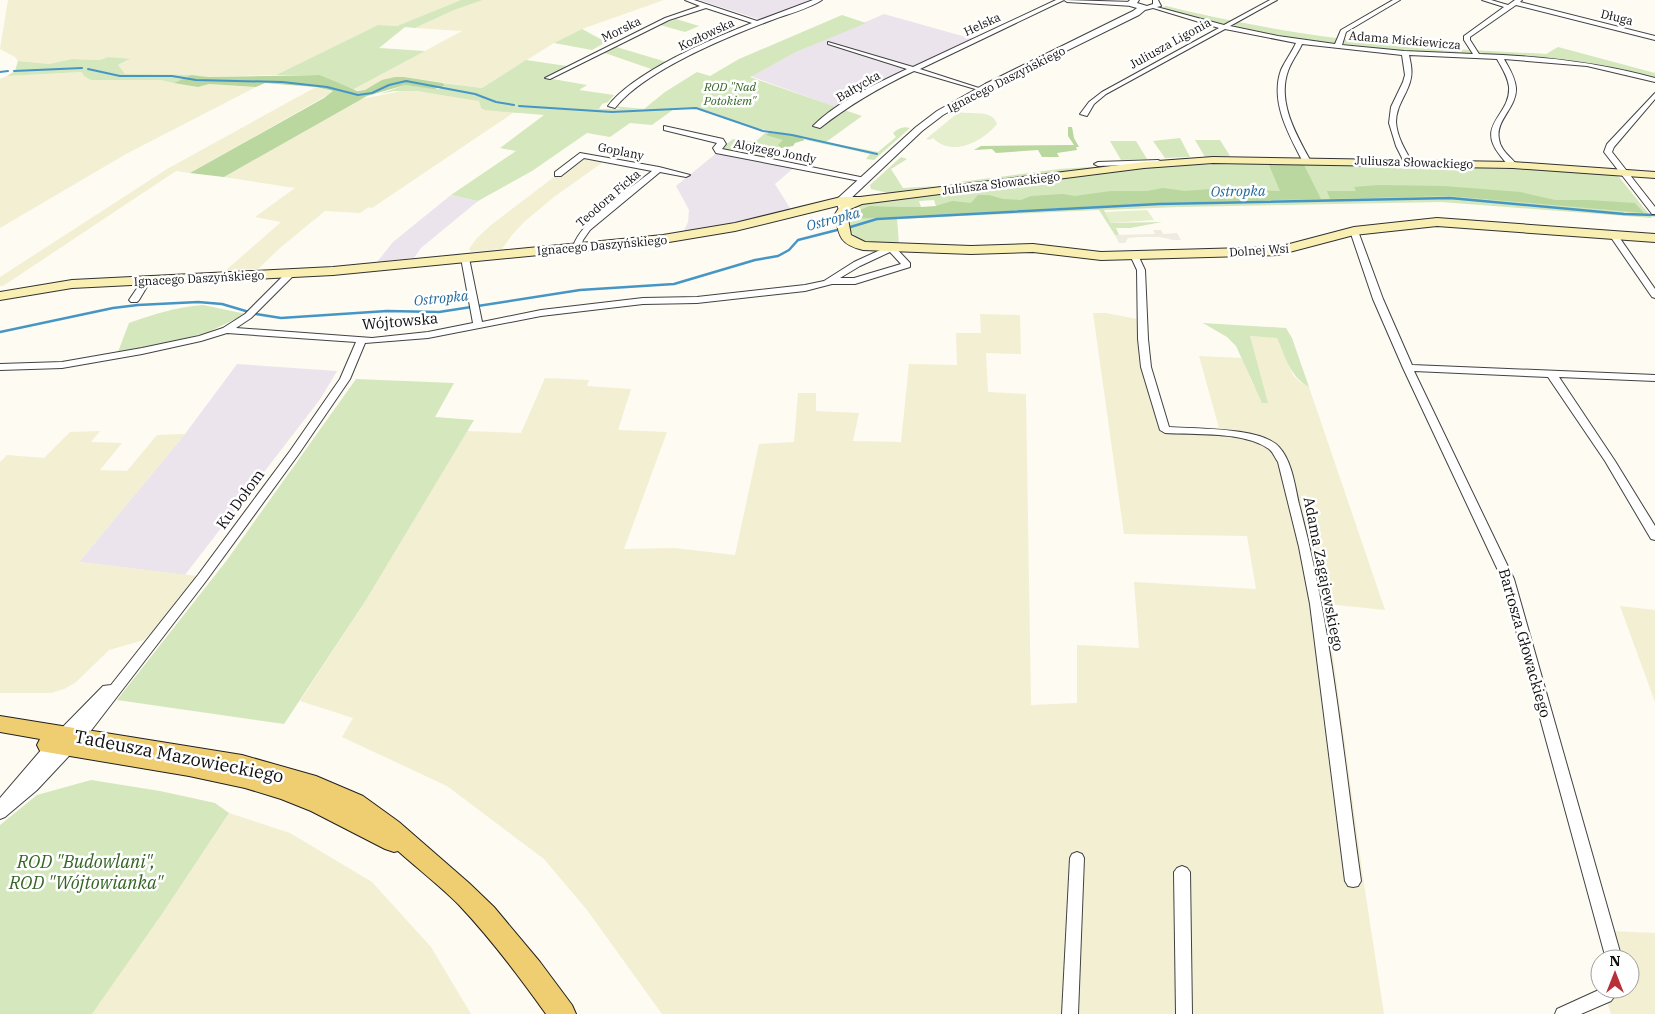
<svg xmlns="http://www.w3.org/2000/svg" width="1655" height="1014" viewBox="0 0 1655 1014" font-family="'IBM Plex Serif',serif">
  <style>
    .industrial { fill: #ece4ed }
    .farmland { fill: #f3efd3 }
    .green { fill: #d4e7bd }
    .forest { fill: #b9d79e }
    .pitch { fill: #e5efce }
    .plaza { fill: #efebe1 }
    .lines { fill: none; stroke-linecap: round; stroke-linejoin: round }
    .stream-far1 { stroke: #4696c5; stroke-width: 2 }
    .stream { stroke: #4696c5; stroke-width: 2.5 }
    .minor-casing { stroke: #424242; stroke-width: 2 }
    .tertiary-casing { stroke: #424242; stroke-width: 2 }
    .secondary-casing { stroke: #313131; stroke-width: 2 }
    .primary-casing { stroke: #202020; stroke-width: 2 }
    .minor { fill: #fff; fill-rule: evenodd }
    .tertiary { fill: #fff; fill-rule: evenodd }
    .secondary { fill: #faefb2; fill-rule: evenodd }
    .primary { fill: #efcd71; fill-rule: evenodd }
    .labels { text-anchor: middle; dominant-baseline: central; stroke-width: 5; stroke-linejoin: round; paint-order: stroke }
    .far-street-label { font-size: 12px; fill: #0f0f0f; stroke: #fff }
    .far-park-label { font-size: 12px; font-style: italic; fill: #326323; stroke: #fff }
    .far-water-label { font-size: 14px; font-style: italic; fill: #206899; stroke: #fff }
    .street-label { font-size: 15px; fill: #0f0f0f; stroke: #fff }
    .near-street-label { font-size: 18px; fill: #0f0f0f; stroke: #fff }
    .near-park-label { font-size: 18px; font-style: italic; fill: #326323; stroke: #fff }
  </style>
  <rect width="100%" height="100%" fill="#fefbf2"/>
  <g class="industrial">
    <path d="M699,0H814L761,20Z"/>
    <path d="M884,14L973,39L907,70L838,108L750,76L796,52Z"/>
    <path d="M719,151L796,166L775,184L793,213L681,237L688,222L689,210L676,186Z"/>
    <path d="M451,195L478,201L421,248L414,258L377,262L393,242Z"/>
    <path d="M237,364L337,371L321,398L185,575L79,562L185,434Z"/>
  </g>
  <g class="farmland">
    <path d="M8,0H461L397,26L378,25L276,75L208,77L125,74L118,65L129,60L108,57L100,60L72,59L49,64L18,61L15,57L0,49Z"/>
    <path d="M483,0H664L582,29L554,43L482,88L404,77L387,79L365,90H352L462,31L415,28L454,10Z"/>
    <path d="M82,72L91,80H161L198,87L209,84L256,87L126,154L0,228V79L7,76Z"/>
    <path d="M316,87L333,92L190,173L176,171L3,286H0V277L167,169Z"/>
    <path d="M407,90L471,98L479,101L481,108L484,110L522,112L513,113L372,208L369,207L360,213L325,211L281,247L258,269L225,271L281,222L255,217L295,188L224,177L361,99Z"/>
    <path d="M583,155L606,160L554,197L524,222L512,235L502,249L471,252L469,249L476,239L491,225Z"/>
    <path d="M1093,313H1106L1142,320L1146,364L1164,427L1219,428L1199,356L1242,358L1254,387L1249,336L1277,338L1293,375L1300,382L1309,387L1385,610L1326,604L1364,884L1384,1014H662L587,910L544,859L447,786L342,737L353,718L300,701L366,600L467,431L521,433L545,378L589,380L587,386L631,389L618,430L667,432L624,549L674,548L735,555L759,444L794,442L798,393H816V411L859,413L853,441L901,442L909,364L957,365L956,333H981L980,314L1020,315L1021,354L986,353L988,392L1026,394L1031,705L1077,703V645L1139,648L1134,582L1256,589L1247,536L1124,534Z"/>
    <path d="M100,431L91,442L122,443L100,470L127,471L157,435L185,434L79,562L197,576L164,620L144,640L109,650L75,683L64,689L51,693H0V462L7,455L44,458L70,432Z"/>
    <path d="M1620,606L1655,610V702Z"/>
    <path d="M229,813L290,833L372,882L431,947L471,1014H92L162,914Z"/>
    <path d="M1609,931L1655,933V1014H1611L1605,996L1612,989H1630V959H1614Z"/>
  </g>
  <g class="green">
    <path d="M461,0H483L454,10L415,28L405,27L379,48L425,51L352,90L320,75H276L378,25L397,26Z"/>
    <path d="M1166,6C1236,23 1307,36 1379,43C1434,49 1490,51 1546,54L1558,47L1655,73V78L1607,66L1577,61L1404,51L1300,39L1223,25L1185,16L1162,7Z"/>
    <path d="M842,15L866,23L796,52L750,77L862,116L826,142L878,152L896,137L893,133C899,128 903,126 910,128L874,160L866,159L870,154L806,140L807,138L756,128L696,108L672,109H674L652,125L630,123L610,137L587,133L532,171L478,201L451,195L516,151L500,148L544,115L484,110L481,108L479,101L417,91H394L380,94L405,85L439,89L444,87L445,85L443,83L482,88L526,60L567,66L547,78L587,85L579,90L614,95L608,102L602,104L599,109H621L612,106L644,109L665,92L697,72L710,76L739,59Z"/>
    <path d="M676,19L699,26L685,32L660,25Z"/>
    <path d="M582,29L606,42L592,50L554,43Z"/>
    <path d="M613,46L670,63L657,71L602,52Z"/>
    <path d="M108,57L130,59L118,65L125,74L191,75L174,83L161,80H91L84,76L82,72L7,76L15,71L18,61L49,64L72,59L100,60Z"/>
    <path d="M960,116H965L938,137L965,144L983,129L987,130C971,143 960,151 939,140L937,135Z"/>
    <path d="M765,133L789,137L767,158L720,149L733,139L755,142Z"/>
    <path d="M1180,138L1190,157L1165,158L1153,141Z"/>
    <path d="M1195,140H1220L1230,156L1205,157Z"/>
    <path d="M1110,141H1136L1147,159L1121,160Z"/>
    <path d="M901,157L907,159L891,169L903,188L937,186L888,193L871,189L870,185Z"/>
    <path d="M1308,163L1514,169L1615,175L1619,177L1652,218L1441,202L1179,207L1104,210L1111,223L1162,222L1130,228H1116L1119,235H1115L1099,210L897,219L899,244L862,242L851,232L849,216L944,210L936,206L934,200L919,201L921,207L869,206L849,214L847,209L856,205L1167,165Z"/>
    <path d="M1090,167H1094L1092,170L981,184L960,182L1059,169Z"/>
    <path d="M203,305L246,314L208,332L176,341L118,352L129,323C154,314 176,307 203,305Z"/>
    <path d="M1203,323L1286,328L1292,338L1309,387C1290,377 1285,356 1277,338L1250,336L1268,403H1262L1236,346L1227,337Z"/>
    <path d="M356,379L454,383L435,417L474,420L366,600L284,724L117,700L227,560Z"/>
    <path d="M91,780L160,791L215,803L229,813L162,914L92,1014H0V825L37,795Z"/>
  </g>
  <g class="forest">
    <path d="M191,75L208,77L320,75L357,91L365,90L382,80L395,77H404L443,83L445,86L434,89L405,85L367,96L224,177L190,173L324,98L333,91L316,87L265,83L256,87L209,84L198,87L174,83Z"/>
    <path d="M1068,127H1072L1074,138L1079,147H1076L1077,150L1057,153L1059,157H1042L1038,150L996,153L992,149L974,150L981,146L1074,145L1068,136Z"/>
    <path d="M769,132L798,136L805,140L795,143L793,146L781,148L778,145L783,140L766,135Z"/>
    <path d="M1269,165H1304L1321,199L1156,203L852,219L849,214L869,206L921,207L936,206L952,201L971,203L978,195H989L1003,199L1021,200L1031,196L1063,194L1075,196L1111,191H1147L1163,188L1185,191L1210,189L1280,191Z"/>
    <path d="M1379,185L1444,186L1520,192L1555,200H1588L1635,203L1644,213L1448,196L1330,199L1327,191H1356L1354,187Z"/>
  </g>
  <g class="pitch">
    <path d="M959,112C971,115 993,109 997,124C983,141 953,158 933,138L930,140L926,139Z"/>
    <path d="M1147,210L1154,220L1111,223L1105,212Z"/>
  </g>
  <path class="plaza" d="M1153,230H1161L1163,234L1177,233L1181,240H1173L1160,237H1139L1128,238L1125,243H1119L1115,235L1155,234Z"/>
  <g class="lines">
    <g class="stream-far1">
      <path d="M88,69L120,76H172L196,80L282,82L327,87L358,95L372,93L389,85L406,81L475,94L496,102L514,105"/>
      <path d="M14,71L82,68"/>
      <path d="M0,72L8,71"/>
      <path d="M519,106L612,112L696,108L763,131L792,135L877,154"/>
    </g>
    <g class="stream">
      <path d="M847,228L877,219L1159,204L1450,198L1624,214L1655,215"/>
      <path d="M0,332L113,308L138,305L198,302L222,304L256,314L281,318L387,311L439,312L580,290L674,284L755,260L778,256L789,250L798,240L841,229"/>
    </g>
    <defs>
      <g id="minor">
        <path d="M685,0H694L757,21L813,0H822C808,9 788,14 772,20C727,37 645,70 615,108L608,106C634,72 711,39 752,23L706,8L669,20L550,79L545,78L665,18L700,6Z"/>
        <path d="M1056,0H1064L920,69L982,89V91L914,71C880,87 849,105 820,128L813,126C838,101 876,84 907,69L828,44V42L913,67Z"/>
        <path d="M1064,0L1133,2L1136,4L1133,6L1067,2Z"/>
        <path d="M1270,0H1277L1230,26L1278,36L1335,44L1341,30L1393,0H1400L1346,32L1342,45L1404,51L1473,54L1464,40V36L1504,7L1482,0H1491L1508,5L1515,0H1522L1520,2L1655,36V40L1516,5L1470,37V40L1479,54C1540,56 1597,62 1655,78V82L1587,66L1504,59C1509,68 1515,77 1516,88C1517,108 1495,120 1499,139C1500,150 1511,157 1517,165L1513,167C1507,165 1503,159 1499,154C1476,124 1511,115 1509,87C1508,77 1502,68 1497,59L1409,55C1411,64 1413,73 1410,82C1406,96 1396,106 1396,122C1397,137 1405,150 1412,162L1408,164L1404,162L1396,146L1389,123L1391,107L1403,82L1405,75L1402,55L1302,44C1298,53 1291,62 1288,71C1277,102 1296,134 1310,160L1306,162L1302,160C1288,133 1270,101 1281,70C1285,61 1292,52 1296,43L1225,29L1106,94L1094,104L1087,116L1080,114L1089,102L1102,92L1219,28L1153,8V6L1224,25Z"/>
        <path d="M1655,93V99L1614,147L1612,152L1655,207V214H1652L1604,152L1607,144Z"/>
        <path d="M664,126L723,139L726,144L722,149L865,178L869,180L865,182L716,153L713,148L717,143L664,130Z"/>
        <path d="M580,153L659,167L690,175L686,177L660,172L590,230L583,240L581,247L577,250L573,247C580,221 630,189 652,171L584,158L561,176H555V172Z"/>
        <path d="M1158,160L1162,162L1161,164L1098,166L1094,164L1098,162Z"/>
        <path d="M1354,228L1358,231L1383,299L1412,365L1655,375V381L1559,377L1615,461L1655,526V540L1651,539L1605,461L1548,377L1414,371L1514,579L1622,959H1606L1502,579L1403,368L1373,299L1350,231Z"/>
        <path d="M1614,233L1617,234L1655,289V298L1652,297L1610,236Z"/>
        <path d="M891,245L894,246L910,263V267L855,284H832L805,291L697,303L643,304L541,316L428,338L365,343L350,379L298,455L206,581L83,741L37,790L5,817L0,819V798L48,742L103,686L111,685L198,575L290,451L340,379L356,342L227,333L201,341L142,354L62,368L0,370V364L62,362L142,348L199,336L223,328L245,314L287,272H293V276L251,318L236,328L372,338L428,332L473,323L461,258L465,255L469,258L482,322L541,310L643,298L697,297L805,285L824,281L854,262ZM890,252L901,264L854,278H840L860,266Z"/>
        <path d="M1134,252L1138,255L1145,270L1148,339L1151,367L1169,427C1195,429 1262,427 1279,447C1292,461 1295,486 1299,504C1332,627 1343,755 1361,881L1358,886L1353,887L1348,886L1345,881L1310,604L1299,547L1278,462C1275,458 1273,452 1269,449C1244,431 1195,435 1165,433L1160,430L1141,367L1138,339L1137,270L1130,255Z"/>
        <path d="M147,277L151,280L139,300L137,302H131L129,300L144,278Z"/>
        <path d="M1077,852L1082,854L1084,858L1078,1014H1062L1070,858L1072,854Z"/>
        <path d="M1182,866L1187,868L1190,872L1192,1014H1176L1174,872L1177,868Z"/>
        <path d="M1601,989H1620L1611,1001L1581,1014H1555L1557,1009Z"/>
      </g>
      <path id="tertiary" d="M1130,0H1139L1137,3L1147,6L1153,4V0H1158L1161,6L1145,10L1139,15L991,88L943,115L922,131L847,202L848,208L847,210H839L836,201L837,199L916,127L937,111L985,84L1133,11L1137,8L1130,6L1128,2Z"/>
      <path id="secondary" d="M1213,157L1513,162L1655,172V178L1513,168L1213,163L1144,168L862,204L848,210L847,214L851,235L865,242L971,246L1033,244L1101,252L1278,247L1354,227L1437,218L1655,234V242L1437,226L1354,235L1278,255L1101,260L1033,252L971,254L863,250C839,244 839,236 835,214L841,205L735,231L663,243L333,275L72,288L0,300V292L72,280L333,267L663,235L735,223L841,197H860L1144,162Z"/>
      <path id="primary" d="M0,716L242,755L316,776L363,796L399,822L469,883L494,907L540,962L572,1005L576,1014H546C519,976 491,939 459,905C440,886 418,869 398,851L394,852L385,849L311,811L281,799L245,788L189,776L40,751L37,745L40,739L0,732Z"/>
    </defs>
    <use href="#minor" class="minor-casing"/>
    <use href="#tertiary" class="tertiary-casing"/>
    <use href="#secondary" class="secondary-casing"/>
    <use href="#primary" class="primary-casing"/>
    <use href="#minor" class="minor"/>
    <use href="#tertiary" class="tertiary"/>
    <use href="#secondary" class="secondary"/>
    <use href="#primary" class="primary"/>
  </g>
  <g class="labels">
    <g class="far-street-label">
      <text transform="translate(1617 17) rotate(14)">Długa</text>
      <text transform="translate(982 24) rotate(-25)">Helska</text>
      <text transform="translate(621 29) rotate(-26)">Morska</text>
      <text transform="translate(706 34) rotate(-25)">Kozłowska</text>
      <text transform="translate(1405 40) rotate(5)">Adama Mickiewicza</text>
      <text transform="translate(1170 43) rotate(-29)">Juliusza Ligonia</text>
      <text transform="translate(1006 79) rotate(-27)">Ignacego Daszyńskiego</text>
      <text transform="translate(858 86) rotate(-30)">Bałtycka</text>
      <text transform="translate(621 151) rotate(11)">Goplany</text>
      <text transform="translate(775 151) rotate(11)">Alojzego Jondy</text>
      <text transform="translate(1414 162) rotate(2)">Juliusza Słowackiego</text>
      <text transform="translate(1001 183) rotate(-7)">Juliusza Słowackiego</text>
      <text transform="translate(608 198) rotate(-41)">Teodora Ficka</text>
      <text transform="translate(602 245) rotate(-5)">Ignacego Daszyńskiego</text>
      <text transform="translate(1259 250) rotate(-4)">Dolnej Wsi</text>
      <text transform="translate(199 278) rotate(-3)">Ignacego Daszyńskiego</text>
    </g>
    <g class="far-park-label">
      <text x="730" y="86">ROD "Nad<tspan x="730" dy="14">Potokiem"</tspan></text>
    </g>
    <g class="far-water-label">
      <text transform="translate(1238 191) rotate(-1)">Ostropka</text>
      <text transform="translate(833 219) rotate(-15)">Ostropka</text>
      <text transform="translate(441 298) rotate(-6)">Ostropka</text>
    </g>
    <g class="street-label">
      <text transform="translate(400 321) rotate(-5)">Wójtowska</text>
      <text transform="translate(240 499) rotate(-54)">Ku Dołom</text>
      <text transform="translate(1324 574) rotate(79)">Adama Zagajewskiego</text>
      <text transform="translate(1525 643) rotate(74)">Bartosza Głowackiego</text>
    </g>
    <g class="near-street-label">
      <text transform="translate(179 756) rotate(11)">Tadeusza Mazowieckiego</text>
    </g>
    <g class="near-park-label">
      <text x="86" y="861">ROD "Budowlani",<tspan x="86" dy="21">ROD "Wójtowianka"</tspan></text>
    </g>
  </g>
  <g transform="translate(1615 974)"><circle r="24" fill="#ffffff" stroke="#9f9f9f"/>
  <path d="M0-4L9 19L0 12L-9 19Z" fill="#b7303a"/>
  <text y="-8" font-size="14" font-weight="bold" text-anchor="middle" fill="#0f0f0f">N</text>
  </g>
</svg>
